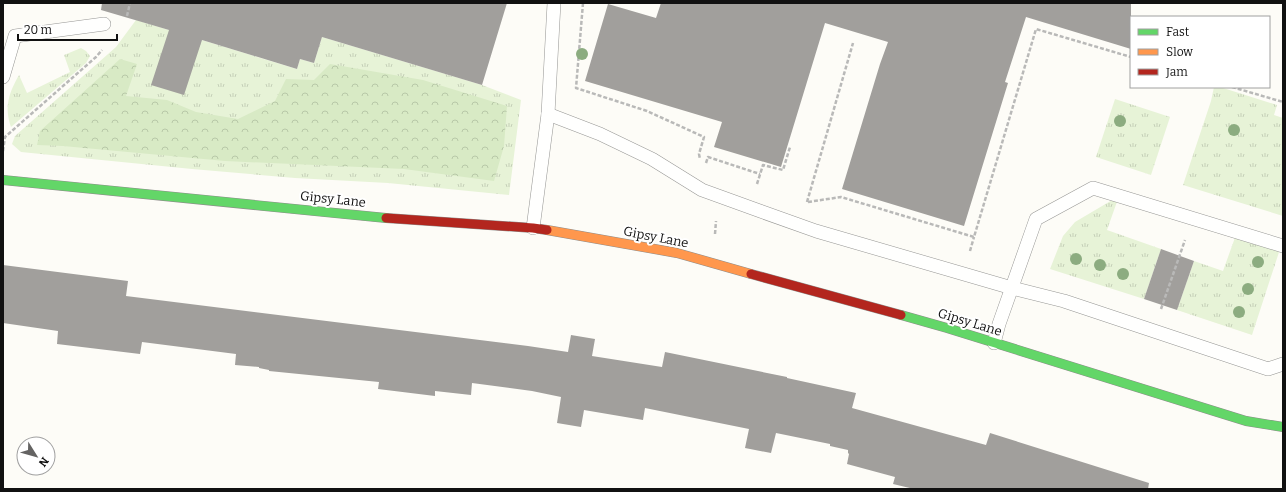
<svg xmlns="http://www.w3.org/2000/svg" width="1286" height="492" viewBox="0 0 1286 492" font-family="Bitter,serif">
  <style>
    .grass { fill: url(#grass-tufts) }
    .forest { fill: url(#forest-crowns) }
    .building { fill: #a19f9c }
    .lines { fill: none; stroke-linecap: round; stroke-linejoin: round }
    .lane-casing { stroke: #979795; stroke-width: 14 }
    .fast-casing { stroke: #8e8d8b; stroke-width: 10 }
    .slow-casing { stroke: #8e8d8b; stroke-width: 10 }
    .jam-casing { stroke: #8e8d8b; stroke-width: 10 }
    .path { stroke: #b9b9b8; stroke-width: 2.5; stroke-dasharray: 4 2; stroke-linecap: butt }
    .lane { stroke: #fffffe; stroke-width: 13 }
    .fast { stroke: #63d668; stroke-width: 9 }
    .slow { stroke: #ff974d; stroke-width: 9 }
    .jam { stroke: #b3261e; stroke-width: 9 }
    .tree { fill: #8cac80 }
    .labels { text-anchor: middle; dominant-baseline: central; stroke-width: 4; stroke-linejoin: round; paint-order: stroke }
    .street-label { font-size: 13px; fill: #111; stroke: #fff }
  </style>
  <defs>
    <pattern id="grass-tufts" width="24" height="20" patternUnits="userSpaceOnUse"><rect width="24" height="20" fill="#e7f3d7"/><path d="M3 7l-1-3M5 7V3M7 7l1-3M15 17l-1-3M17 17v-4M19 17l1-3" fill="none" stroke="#c5cfb8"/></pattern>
    <pattern id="forest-crowns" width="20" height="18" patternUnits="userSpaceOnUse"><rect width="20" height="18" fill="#d8eac5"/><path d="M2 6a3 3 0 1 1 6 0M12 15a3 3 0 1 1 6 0" fill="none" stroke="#b8c8a8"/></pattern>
  </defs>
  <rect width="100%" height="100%" fill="#fdfcf7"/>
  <g class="grass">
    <path d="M136,20L297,69L300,59L314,63L322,37L482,85L521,100L509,195L388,183L295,178L192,169L21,152L12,144L15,136L116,47Z"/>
    <path d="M81,48L86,51L90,56L86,63L11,127C4,106 9,93 19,75L27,93L70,72L64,55Z"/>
    <path d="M1214,87H1220L1277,105L1274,115L1283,118V216L1183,185L1211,101Z"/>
    <path d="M1115,99L1170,117L1151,175L1096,157Z"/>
    <path d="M1119,196L1107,230L1161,249L1144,299L1050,269L1063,236L1075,222Z"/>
    <path d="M1237,232L1281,246L1252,335L1177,310L1194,261L1223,271Z"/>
  </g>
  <path class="forest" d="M120,59L137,64L126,96L167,100L196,112L238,119L275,101L286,79L314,80L330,64L423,80L507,106L504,146L494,181L404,169L225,161L63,146L37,145L40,131Z"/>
  <g class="building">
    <path d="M102,3H507L482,85L322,37L314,63L300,59L297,69L202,40L184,95L151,85L169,30L101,10Z"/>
    <path d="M661,3H1131V49L1026,17L1005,82L1008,83L964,226L842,189L880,64L888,42L825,23L781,167L714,147L722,122L585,81L608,4L656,18Z"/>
    <path d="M1161,249L1194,261L1177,310L1144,299Z"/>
    <path d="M3,265L128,281L126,296L528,346L568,352L571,335L595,339L592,356L662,367L665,352L787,377V378L856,393L852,408L986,445L990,433L1149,483L1148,489H914L893,484L895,477L847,464L849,454L848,453V450L830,446V444L776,433L771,453L745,448L749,429L645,408L643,420L584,410L581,427L557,423L561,397L532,391L472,383L471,395L435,391V396L378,389L379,382L269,371V370L259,368V367L235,365L236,354L142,342L140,354L57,344L58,331L3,323Z"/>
  </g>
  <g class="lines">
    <defs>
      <g id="lane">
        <path d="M3,77L15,36L104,24"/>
        <path d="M548,114L600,134L652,159L702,190L760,211L816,231L1012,288L1064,301L1268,369L1283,364"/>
        <path d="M533,228L548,114L554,3"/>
        <path d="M994,343L999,324L1036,219L1093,188L1283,246"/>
      </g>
      <g id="fast">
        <path d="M3,180L386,218"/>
        <path d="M901,315L947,328L1246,421L1283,427"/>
      </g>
      <path id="slow" d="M547,230L677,253L751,274"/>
      <g id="jam">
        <path d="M386,218L533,228L547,230"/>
        <path d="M751,274L901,315"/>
      </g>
    </defs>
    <use href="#lane" class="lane-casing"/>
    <use href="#fast" class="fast-casing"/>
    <use href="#slow" class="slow-casing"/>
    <use href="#jam" class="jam-casing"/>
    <g class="path">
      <path d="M583,3L576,88L647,111L704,137L699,154L700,159"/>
      <path d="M127,16L130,3"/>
      <path d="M1232,87L1283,102"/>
      <path d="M3,151L5,137L96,57L102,50"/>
      <path d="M706,163L708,157L760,174"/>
      <path d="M757,184L763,165L783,170L790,147"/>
      <path d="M807,202L853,43"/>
      <path d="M808,202L841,197L974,237L1036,29L1131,57"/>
      <path d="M715,234L716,221"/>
      <path d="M970,251L974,237"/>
      <path d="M1161,309L1185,240"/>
    </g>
    <use href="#lane" class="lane"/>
    <use href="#fast" class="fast"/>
    <use href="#slow" class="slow"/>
    <use href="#jam" class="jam"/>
  </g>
  <g class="tree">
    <circle cx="582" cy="54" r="6"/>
    <circle cx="1120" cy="121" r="6"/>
    <circle cx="1234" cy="130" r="6"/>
    <circle cx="1076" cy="259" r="6"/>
    <circle cx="1258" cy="262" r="6"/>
    <circle cx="1100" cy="265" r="6"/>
    <circle cx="1123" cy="274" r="6"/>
    <circle cx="1248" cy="289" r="6"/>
    <circle cx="1239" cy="312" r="6"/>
  </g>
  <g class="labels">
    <g class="street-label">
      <text transform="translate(333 199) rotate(6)">Gipsy Lane</text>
      <text transform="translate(656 237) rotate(11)">Gipsy Lane</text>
      <text transform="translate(970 322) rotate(17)">Gipsy Lane</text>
    </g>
  </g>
  <rect width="1286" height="492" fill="none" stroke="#111111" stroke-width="8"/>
  <rect x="1130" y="16" width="140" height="72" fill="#ffffff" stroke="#a0a0a0"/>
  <rect x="1138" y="29" width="20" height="6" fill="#63d668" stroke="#a0a0a0"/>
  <text x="1166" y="36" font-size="12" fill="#111111">Fast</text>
  <rect x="1138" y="49" width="20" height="6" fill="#ff974d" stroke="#a0a0a0"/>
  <text x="1166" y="56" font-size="12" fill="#111111">Slow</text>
  <rect x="1138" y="69" width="20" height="6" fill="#b3261e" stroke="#a0a0a0"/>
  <text x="1166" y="76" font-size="12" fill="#111111">Jam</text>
  <g transform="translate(36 456) rotate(127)"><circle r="19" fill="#ffffff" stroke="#a0a0a0"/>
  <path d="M0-3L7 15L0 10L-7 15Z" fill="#646362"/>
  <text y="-6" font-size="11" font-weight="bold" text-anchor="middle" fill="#111111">N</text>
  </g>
  <path d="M18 34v6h99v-6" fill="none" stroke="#111111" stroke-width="2"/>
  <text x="24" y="34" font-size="12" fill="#111111" stroke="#ffffff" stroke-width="3" paint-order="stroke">20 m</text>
</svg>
